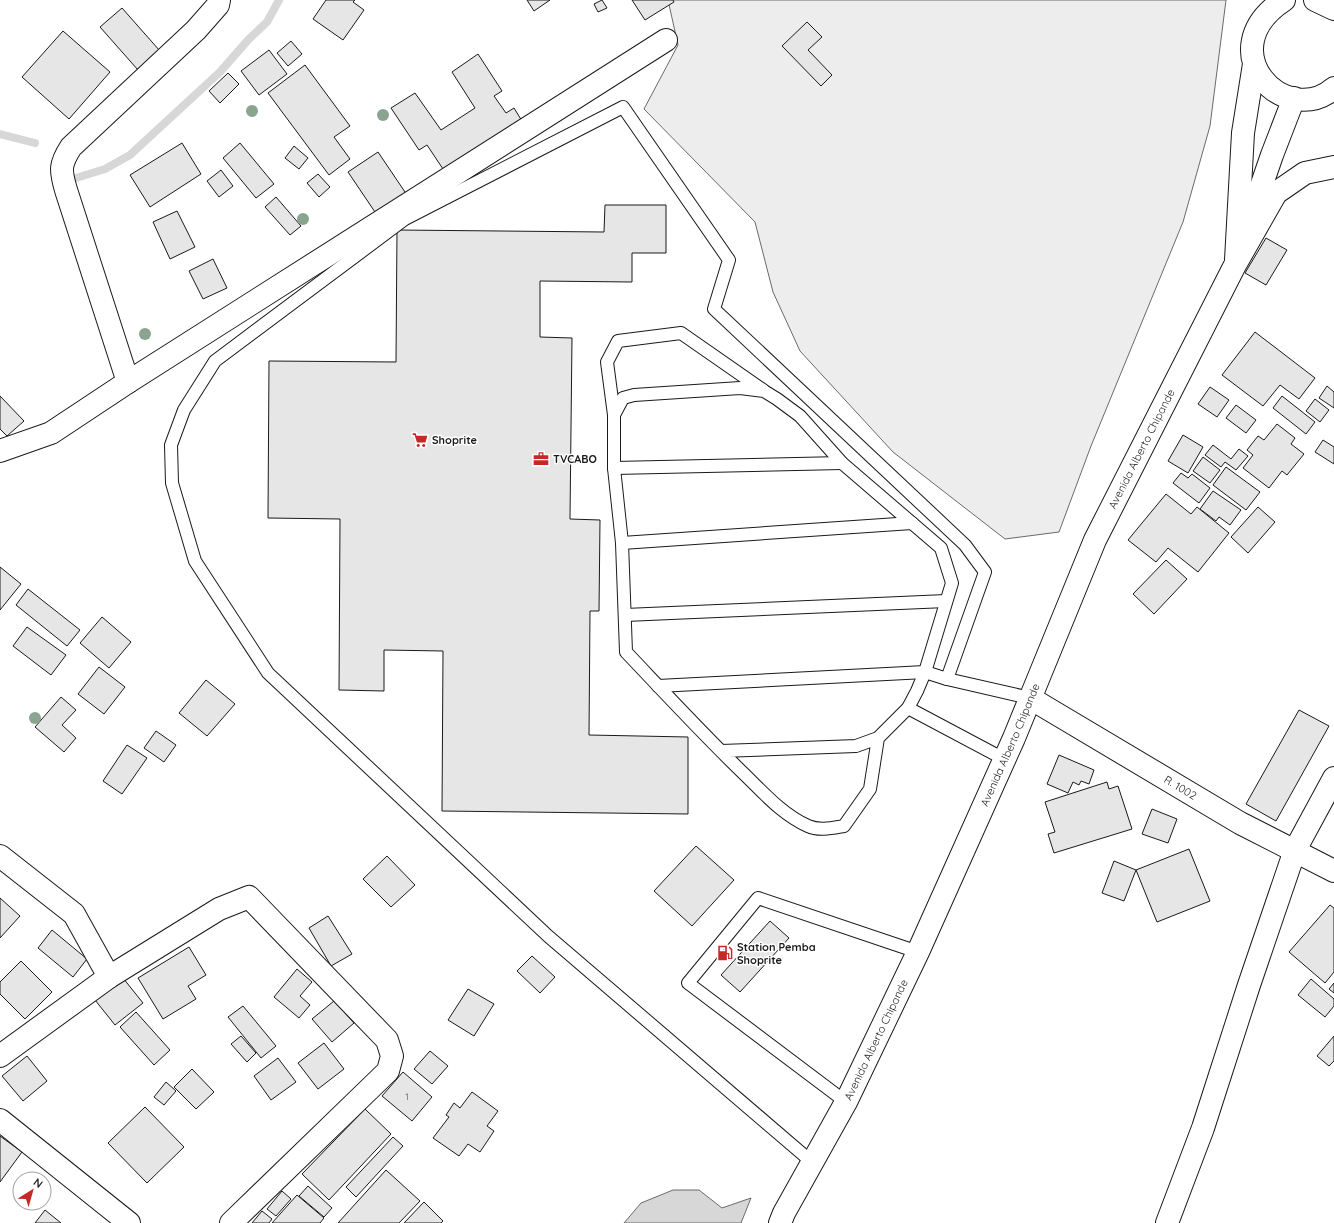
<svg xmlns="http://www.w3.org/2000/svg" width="1334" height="1223" viewBox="0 0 1334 1223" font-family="Quicksand,sans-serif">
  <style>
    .green { fill: #ededed; stroke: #6a6a6a }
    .water { fill: #d7d7d7; stroke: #6a6a6a }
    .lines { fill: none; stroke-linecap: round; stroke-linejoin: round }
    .stream { stroke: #d7d7d7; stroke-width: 8 }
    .building { fill: #e6e6e6; stroke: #1a1a1a }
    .lane-casing { stroke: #1a1a1a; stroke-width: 14 }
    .street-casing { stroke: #1a1a1a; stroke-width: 24 }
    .secondary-casing { stroke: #1a1a1a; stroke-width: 24 }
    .lane { stroke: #fff; stroke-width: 12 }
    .street { stroke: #fff; stroke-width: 22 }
    .secondary { stroke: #fff; stroke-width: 22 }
    .tree { fill: #8aa48f }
    .labels { text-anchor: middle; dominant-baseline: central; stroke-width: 3; stroke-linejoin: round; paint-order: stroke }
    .number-label { font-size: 9px; fill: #4d4d4d }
    .poi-label { font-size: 11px; font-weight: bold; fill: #1a1a1a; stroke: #fff; text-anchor: start }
    .street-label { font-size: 11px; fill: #1a1a1a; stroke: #fff }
  </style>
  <rect width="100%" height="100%" fill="#fff"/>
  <path class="green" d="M668,0H1226L1210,126L1183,222L1091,446L1059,532L1005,539L893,452L800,351L773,292L755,222L644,109L678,45Z"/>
  <path class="water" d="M673,1190H699L722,1208L751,1198L741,1223H624L641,1203Z"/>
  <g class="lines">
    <g class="stream">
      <path d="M0,134L35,143"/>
      <path d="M76,178L105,169L130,155L220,72L248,40L267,22L279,0"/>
    </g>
  </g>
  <g class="building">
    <path d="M326,0H355L353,2L364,10L343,40L313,19Z"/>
    <path d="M527,0H550L534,11Z"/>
    <path d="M602,0L607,8L598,12L594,4Z"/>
    <path d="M632,0H673L674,2L645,20Z"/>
    <path d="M122,8L160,51L138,70L100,27Z"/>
    <path d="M807,22L822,37L808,50L832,75L821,86L782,46Z"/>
    <path d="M63,31L110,72L69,119L22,77Z"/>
    <path d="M291,41L302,54L288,66L277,53Z"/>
    <path d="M269,50L287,74L259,95L241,71Z"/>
    <path d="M478,54L502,91L494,96L506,113L514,108L522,121L445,172L427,145L419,150L391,108L415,93L441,130L475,108L452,72Z"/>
    <path d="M305,65L350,126L334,137L350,159L329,175L268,93Z"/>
    <path d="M228,73L239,84L220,103L209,91Z"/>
    <path d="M182,143L201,174L150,207L130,175Z"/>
    <path d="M240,143L274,184L256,198L223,158Z"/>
    <path d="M294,146L308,158L299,169L285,158Z"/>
    <path d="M378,152L407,195L377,215L348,172Z"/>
    <path d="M221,170L233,186L219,197L207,181Z"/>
    <path d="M318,174L330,187L319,197L307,183Z"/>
    <path d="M276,197L301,226L290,235L265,207Z"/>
    <path d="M605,205H666V253H632V282L540,281V337L572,338L570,519L600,520L599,611H590L589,735L688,737V814L442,811L443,651L384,650V691L339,690L340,519L268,518L269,361L396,362L397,230L604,232Z"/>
    <path d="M177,211L195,247L170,259L153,222Z"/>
    <path d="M1266,238L1287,250L1266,285L1245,273Z"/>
    <path d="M213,259L227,288L203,299L189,271Z"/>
    <path d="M1255,332L1315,378L1299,399L1280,385L1263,406L1222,375Z"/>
    <path d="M1327,386L1334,392V408L1319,398Z"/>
    <path d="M1210,387L1229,400L1217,417L1198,404Z"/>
    <path d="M0,396L24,421L7,436L0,429Z"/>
    <path d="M1282,396L1315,422L1306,434L1273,408Z"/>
    <path d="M1315,399L1329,410L1320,422L1306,411Z"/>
    <path d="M1236,405L1256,420L1246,433L1226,418Z"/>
    <path d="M1277,424L1295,438L1291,444L1304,454L1287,475L1282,471L1269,488L1243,468L1253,455L1247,450L1258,436L1264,440Z"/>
    <path d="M1183,435L1203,447L1188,473L1168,461Z"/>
    <path d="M1323,440L1334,447V464L1315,452Z"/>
    <path d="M1213,445L1231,459L1239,449L1248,456L1236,470L1225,462L1221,467L1205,455Z"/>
    <path d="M1203,457L1220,470L1210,483L1193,471Z"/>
    <path d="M1226,467L1260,492L1246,510L1213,485Z"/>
    <path d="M1181,473L1188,478L1192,474L1210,488L1199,503L1173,483Z"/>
    <path d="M1213,491L1241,510L1230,525L1219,517L1216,521L1200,509Z"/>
    <path d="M1166,494L1191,514L1197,507L1229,533L1198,572L1168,548L1156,562L1128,540Z"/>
    <path d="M1258,507L1275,522L1248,553L1231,537Z"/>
    <path d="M1166,560L1187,579L1154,614L1133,594Z"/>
    <path d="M0,567L21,584L0,610Z"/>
    <path d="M28,589L80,630L67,646L16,605Z"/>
    <path d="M102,617L131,642L109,668L80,643Z"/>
    <path d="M27,627L66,655L51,675L13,646Z"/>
    <path d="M99,667L125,687L104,714L78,694Z"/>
    <path d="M206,680L235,704L207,736L179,713Z"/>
    <path d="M61,697L76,710L62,725L76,738L64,752L35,727Z"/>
    <path d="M1299,710L1329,726L1276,821L1246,804Z"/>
    <path d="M156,731L176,745L164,762L144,748Z"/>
    <path d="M127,745L147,758L122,794L103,781Z"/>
    <path d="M1059,755L1094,770L1089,784L1081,781L1079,785L1073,782L1068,793L1047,784Z"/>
    <path d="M1107,782L1109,789L1118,786L1132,829L1054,853L1048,834L1055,832L1045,802Z"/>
    <path d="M1152,809L1177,819L1168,843L1142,834Z"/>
    <path d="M696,846L734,880L692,926L654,891Z"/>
    <path d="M1189,849L1210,901L1157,922L1136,870Z"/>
    <path d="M387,856L415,885L391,907L363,879Z"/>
    <path d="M1114,861L1136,870L1124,901L1102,893Z"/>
    <path d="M0,898L20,916L0,938Z"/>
    <path d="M1330,905L1334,908V972L1325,983L1289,952Z"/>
    <path d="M328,916L352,954L331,966L309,928Z"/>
    <path d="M770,921L789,938L740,992L721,975Z"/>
    <path d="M52,930L87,959L73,977L38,948Z"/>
    <path d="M189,947L206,975L188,986L196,999L163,1019L138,978Z"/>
    <path d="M532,956L555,977L540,993L517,971Z"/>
    <path d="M21,961L52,992L25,1019L0,994V982Z"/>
    <path d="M297,969L312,982L300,996L310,1005L299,1018L274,997Z"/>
    <path d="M123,978L143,1003L115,1025L95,1000Z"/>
    <path d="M1311,979L1334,999V1006L1325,1017L1298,995Z"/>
    <path d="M1334,983V993L1329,989Z"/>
    <path d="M468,989L494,1004L474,1036L448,1020Z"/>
    <path d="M334,1001L354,1023L332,1042L312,1019Z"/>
    <path d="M243,1006L276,1046L261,1058L228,1017Z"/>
    <path d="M136,1012L170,1050L154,1065L120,1027Z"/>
    <path d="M241,1036L256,1053L247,1062L231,1044Z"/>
    <path d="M1334,1036V1061L1329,1066L1317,1056Z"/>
    <path d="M324,1043L344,1069L318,1089L298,1063Z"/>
    <path d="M430,1051L448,1066L432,1084L414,1069Z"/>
    <path d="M27,1056L47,1081L23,1101L2,1076Z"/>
    <path d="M278,1058L296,1082L271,1100L254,1076Z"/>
    <path d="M192,1069L214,1092L196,1109L174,1087Z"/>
    <path d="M403,1072L432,1097L412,1121L382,1096Z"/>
    <path d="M166,1082L176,1091L164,1105L154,1097Z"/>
    <path d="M472,1092L498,1111L487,1126L494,1131L480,1152L468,1144L459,1156L433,1138L449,1117L446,1115L454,1103L460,1108Z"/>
    <path d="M145,1107L184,1147L147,1183L108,1143Z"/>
    <path d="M365,1109L391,1134L329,1200L302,1174Z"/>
    <path d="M0,1136L22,1152L0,1182Z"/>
    <path d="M393,1137L403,1146L356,1197L346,1187Z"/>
    <path d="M386,1170L420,1201L399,1223H338Z"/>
    <path d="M308,1186L332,1208L324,1217L299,1196Z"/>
    <path d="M282,1191L291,1199L276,1216L267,1209Z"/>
    <path d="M297,1195L324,1218L320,1223H272Z"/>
    <path d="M424,1202L443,1221L441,1223H404Z"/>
    <path d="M45,1210L61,1223H35Z"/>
    <path d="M262,1211L272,1219L269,1223H252Z"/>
  </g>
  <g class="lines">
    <defs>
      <g id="lane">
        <path d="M614,415L607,362L618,341L681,333L763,390"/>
        <path d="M614,468L842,463"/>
        <path d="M622,543L912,523"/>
        <path d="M625,615L946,601"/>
        <path d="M658,686L925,672L947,679L1030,698"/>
        <path d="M908,708L1004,759"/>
        <path d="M721,751L856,746L878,738L908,708L917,691L925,672L952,583L941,548L842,463L800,416L777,399L764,391L740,388L634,395L623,398L614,415V468L622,543L626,652C664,692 701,732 740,770C761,790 781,814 808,826C819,831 832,828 844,826L870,789L878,738"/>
        <path d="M846,1102L688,983L758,898L918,952"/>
        <path d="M813,1163L548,936L268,673L195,561L172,483L171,445L184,410L215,361L405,219L623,107L729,260L714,309L965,545L985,572L947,679"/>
      </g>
      <g id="street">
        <path d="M128,382L66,190C60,170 60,164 71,147L196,30L218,5L219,0"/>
        <path d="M0,451L51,433L128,382L666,40"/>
        <path id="s1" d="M1030,698L1240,823L1334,871"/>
        <path d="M0,856L74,914L109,977"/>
        <path d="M0,1056L109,977L219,909L249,897L387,1040L392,1056L388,1071L231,1223"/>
        <path d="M0,1120L129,1223"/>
        <path d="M1167,1223L1203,1128L1249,985L1295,850L1334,778"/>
      </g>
      <g id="secondary">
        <path d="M1284,0C1208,50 1285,130 1334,88"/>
        <path d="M1315,0L1334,9"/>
        <path d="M1251,216L1272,155L1294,98"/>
        <path d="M1236,260L1243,133L1254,64"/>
        <path id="s2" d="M780,1223L784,1213L846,1102L918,952L1014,738L1095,540L1235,265L1276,193L1305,173L1334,167"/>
      </g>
    </defs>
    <use href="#lane" class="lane-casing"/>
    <use href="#street" class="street-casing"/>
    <use href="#secondary" class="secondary-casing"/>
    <use href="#lane" class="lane"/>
    <use href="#street" class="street"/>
    <use href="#secondary" class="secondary"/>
  </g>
  <g class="tree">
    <circle cx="252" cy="111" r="6"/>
    <circle cx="383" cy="115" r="6"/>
    <circle cx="303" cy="219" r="6"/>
    <circle cx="145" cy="334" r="6"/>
    <circle cx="35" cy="718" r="6"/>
  </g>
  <defs>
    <symbol id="supermarket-bare" viewBox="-9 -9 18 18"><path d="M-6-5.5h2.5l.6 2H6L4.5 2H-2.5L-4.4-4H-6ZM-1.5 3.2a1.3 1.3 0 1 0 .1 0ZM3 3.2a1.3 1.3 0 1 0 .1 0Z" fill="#c62828" stroke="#fff" stroke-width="2.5" paint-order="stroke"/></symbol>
    <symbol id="office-bare" viewBox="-9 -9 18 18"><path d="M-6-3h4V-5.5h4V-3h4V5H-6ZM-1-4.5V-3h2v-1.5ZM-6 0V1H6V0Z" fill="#c62828" stroke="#fff" stroke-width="2.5" paint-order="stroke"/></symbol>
    <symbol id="fuel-bare" viewBox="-9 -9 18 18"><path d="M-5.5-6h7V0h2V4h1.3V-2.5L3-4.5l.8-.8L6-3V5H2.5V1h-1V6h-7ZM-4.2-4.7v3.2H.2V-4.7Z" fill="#c62828" stroke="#fff" stroke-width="2.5" paint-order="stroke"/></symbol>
  </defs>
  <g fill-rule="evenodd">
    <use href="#supermarket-bare" x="409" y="429" width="22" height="22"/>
    <use href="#office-bare" x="530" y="448" width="22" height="22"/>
    <use href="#fuel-bare" x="714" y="942" width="22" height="22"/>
  </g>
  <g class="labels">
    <g class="number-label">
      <text x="407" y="1096">1</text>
    </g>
    <g class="poi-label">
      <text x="432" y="440">Shoprite</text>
      <text x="553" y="459">TVCABO</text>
      <text x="737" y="947">Station Pemba<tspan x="737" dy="13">Shoprite</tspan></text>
    </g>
    <g class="street-label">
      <text stroke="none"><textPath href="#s2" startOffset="855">Avenida Alberto Chipande</textPath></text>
      <text stroke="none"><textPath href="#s2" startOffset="531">Avenida Alberto Chipande</textPath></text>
      <text stroke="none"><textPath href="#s1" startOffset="175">R. 1002</textPath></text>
      <text stroke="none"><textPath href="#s2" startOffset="207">Avenida Alberto Chipande</textPath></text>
    </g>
  </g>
  <g transform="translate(32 1191) rotate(37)"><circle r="19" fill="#ffffff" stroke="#a3a3a3"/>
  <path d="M0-3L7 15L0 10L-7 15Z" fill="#c62828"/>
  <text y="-6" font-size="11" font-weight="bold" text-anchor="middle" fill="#1a1a1a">N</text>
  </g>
</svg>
